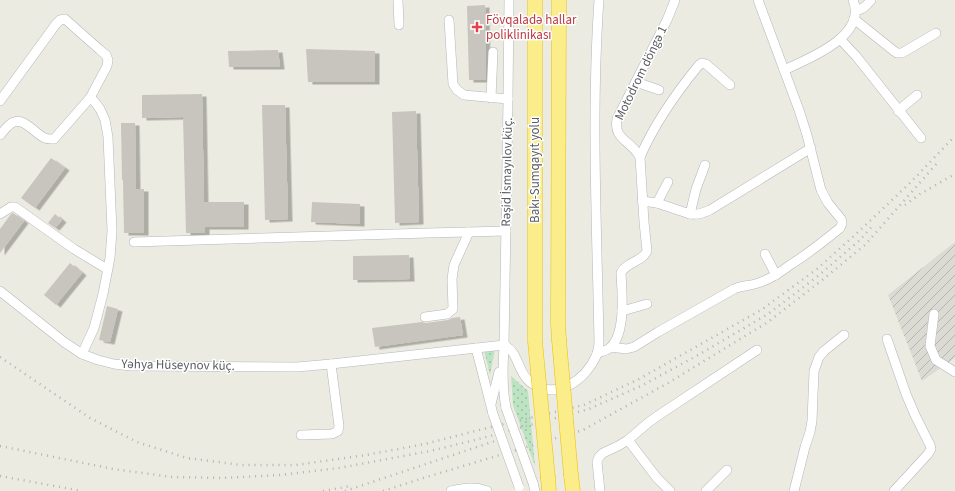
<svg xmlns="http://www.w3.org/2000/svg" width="955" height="491" viewBox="0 0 955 491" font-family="'Source Sans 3',sans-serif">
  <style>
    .industrial { fill: url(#industrial-furrows) }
    .green { fill: url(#green-dots) }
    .building { fill: #c8c5be; filter: url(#shadow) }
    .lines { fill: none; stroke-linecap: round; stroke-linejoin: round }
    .minor-casing { stroke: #b4b6bc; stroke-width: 10 }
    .highway-casing { stroke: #eac103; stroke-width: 15 }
    .minor { stroke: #fff; stroke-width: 9 }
    .highway { stroke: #fbed89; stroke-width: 14 }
    .rail { stroke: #b2b3b3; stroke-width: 2.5; stroke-dasharray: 1 5; stroke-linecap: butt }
    .minor-bridge-casing { stroke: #b4b6bc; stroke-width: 10; stroke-linecap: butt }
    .highway-bridge-casing { stroke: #eac103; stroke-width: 15; stroke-linecap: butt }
    .minor-bridge { stroke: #fff; stroke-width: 9 }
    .highway-bridge { stroke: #fbed89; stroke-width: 14 }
    .health-dot { fill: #e0444e; stroke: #fff; stroke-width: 1.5 }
    .labels { text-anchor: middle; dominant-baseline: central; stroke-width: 3; stroke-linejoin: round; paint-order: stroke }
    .health-label { font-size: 13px; fill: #be3a42; stroke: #fff; text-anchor: start }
    .street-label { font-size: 13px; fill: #5a5c62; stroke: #fff }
  </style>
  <defs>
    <pattern id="industrial-furrows" width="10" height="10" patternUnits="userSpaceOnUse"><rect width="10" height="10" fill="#dbdad3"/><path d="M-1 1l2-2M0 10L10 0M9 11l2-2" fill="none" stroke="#b5b4af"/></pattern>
    <pattern id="green-dots" width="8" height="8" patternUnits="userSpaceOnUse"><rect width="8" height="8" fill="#bde4c2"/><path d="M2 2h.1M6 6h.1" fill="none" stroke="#9dbca1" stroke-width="1.8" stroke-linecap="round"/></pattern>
    <filter id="shadow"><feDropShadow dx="4.5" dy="2.5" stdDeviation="0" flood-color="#0004"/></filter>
  </defs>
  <rect width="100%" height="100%" fill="#ecebe1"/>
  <path class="industrial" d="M955,242V358L922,381L888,295Z"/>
  <g class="green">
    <path d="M495,349L490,375L484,350Z"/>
    <path d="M511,376L528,391L535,466L513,405Z"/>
  </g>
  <g class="building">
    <path d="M485,5L486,67V80H469L467,6Z"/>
    <path d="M306,49L375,51V82H308Z"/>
    <path d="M278,50L280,67H229L228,51Z"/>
    <path d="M202,94L204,202H244V227H205V233H186L183,117L142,118V95Z"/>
    <path d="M262,105H285L288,219L265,220Z"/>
    <path d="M416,111L419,222L395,223L392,112Z"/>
    <path d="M121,123H135L136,189H144V233H124L123,180H122Z"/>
    <path d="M51,158L65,168L35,208L21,198Z"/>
    <path d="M312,202L360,204V224L311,222Z"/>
    <path d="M13,213L24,221L0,253V229L11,214Z"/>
    <path d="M55,214L62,220L55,228L48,223Z"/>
    <path d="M409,255L410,279L353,280V256Z"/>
    <path d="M70,263L82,273L56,305L44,295Z"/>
    <path d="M107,306L118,309L110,342L99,340Z"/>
    <path d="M460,317L463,335L375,347L372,328L422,322L426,323L448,320L452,318Z"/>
  </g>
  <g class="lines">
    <defs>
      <g id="minor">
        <path d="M398,0L399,25"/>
        <path d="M856,10C863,10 867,5 871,0"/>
        <path d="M854,19L894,51L897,53H902L936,33"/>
        <path d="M449,20L453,84L457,90L464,95L508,99"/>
        <path d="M840,39L856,56L921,138"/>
        <path d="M784,70C808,59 868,36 853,0"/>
        <path d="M636,82L659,90"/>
        <path d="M491,98L493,52"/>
        <path d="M0,101L56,24L60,20L65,19L100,50L106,55L108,60L107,66L90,98L54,139C51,139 47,139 45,138C35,134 25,118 14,122C8,124 4,131 0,135"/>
        <path d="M898,111L917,95"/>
        <path d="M640,157C655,123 676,93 699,65L702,63L706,64L730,85"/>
        <path d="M642,201L657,203L690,214C698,215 703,213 710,210L811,148"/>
        <path d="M657,203L668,182"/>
        <path d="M0,214L11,207H15L74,249L107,269"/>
        <path d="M690,214L696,189L705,165"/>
        <path d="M134,242L428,233L506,231"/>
        <path d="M765,254L776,275"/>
        <path d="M0,291L64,342L82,354L98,360L114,364L131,366L297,367L331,364L504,345C519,352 517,372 530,382C556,402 586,380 597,354C598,350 599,346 599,342C597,228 591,114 599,0"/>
        <path d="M622,311L647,304"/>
        <path d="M934,314L930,346L936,360L955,372"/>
        <path d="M425,317L447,314L453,309L452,279L454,265L469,232"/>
        <path d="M887,339L906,394L915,415L930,445L931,449L928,454L894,491"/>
        <path d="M611,347L626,349L634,347L658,332L734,289C743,285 752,286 761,282C772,278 781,272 790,265C808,254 824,241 840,228C842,225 843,223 841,219L828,203L821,190L807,135L799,110L758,0"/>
        <path d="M476,348L493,414"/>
        <path d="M597,353C603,351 607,351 611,347C626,332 622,293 621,273C626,262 642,262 647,251L644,222L640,157C631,140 613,140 617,119L667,20L675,0"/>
        <path d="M82,354L94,328L103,294L110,258L112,231L108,137L105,120L100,109L94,101L90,98"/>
        <path d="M491,404L499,372"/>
        <path d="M506,408C502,387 503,366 504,345L508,99L509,0"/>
        <path d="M301,435L332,434L338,431L339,426L331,364"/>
        <path d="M628,440L649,422L662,413L757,350"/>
        <path d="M533,483L535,491"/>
        <path d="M451,491C464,488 475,486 487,491"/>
        <path d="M600,491L597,462L599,457L603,453L618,446L628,440L657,478L670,491"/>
        <path d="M706,491L727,470"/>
        <path d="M794,491L805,447L810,432L812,421L814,371L819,357L824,351L844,335"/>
      </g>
      <g id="highway">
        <path d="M535,0V341"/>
        <path d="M559,0L558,324L559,340"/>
        <path d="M571,475L573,491"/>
        <path d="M548,478L549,491"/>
      </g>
    </defs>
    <use href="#minor" class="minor-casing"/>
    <use href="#highway" class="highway-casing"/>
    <use href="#minor" class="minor"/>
    <use href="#highway" class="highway"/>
    <g class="rail">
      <path d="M905,205L920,194L955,174"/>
      <path d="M0,357L90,418L137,442L187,458L241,465H296L366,455L425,444L471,432L584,405L639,379L761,310L817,269L856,234L910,183L955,136"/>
      <path d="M0,446L113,469L172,477L221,478L280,475L339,468L430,451L475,440L589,409L643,385L700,354L768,314L818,276L860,240L874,224"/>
      <path d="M0,476L82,491"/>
      <path d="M323,491L351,486"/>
      <path d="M345,491L510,436"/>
      <path d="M383,491L420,479L583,430L668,383L768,322L821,281L865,245L938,162"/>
    </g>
    <defs>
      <g id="minor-bridge">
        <path d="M506,408L533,483"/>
        <path d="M493,414L519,487"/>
      </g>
      <g id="highway-bridge">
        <path d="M559,340L571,475"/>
        <path d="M535,341L548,478"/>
      </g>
    </defs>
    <use href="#minor-bridge" class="minor-bridge-casing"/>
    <use href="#highway-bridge" class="highway-bridge-casing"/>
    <use href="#minor-bridge" class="minor-bridge"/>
    <use href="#highway-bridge" class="highway-bridge"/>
  </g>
  <path class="health-dot" d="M475 21h4v4h4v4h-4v4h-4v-4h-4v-4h4z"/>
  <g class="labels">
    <g class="health-label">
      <text x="486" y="20">Fövqaladə hallar<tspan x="486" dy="15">poliklinikası</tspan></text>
    </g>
    <g class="street-label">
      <text transform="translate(641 73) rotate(-64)">Motodrom döngə 1</text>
      <text transform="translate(535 170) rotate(-90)">Bakı-Sumqayıt yolu</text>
      <text transform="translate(507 172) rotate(-89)">Rəşid İsmayılov küç.</text>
      <text transform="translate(178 365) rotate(1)">Yəhya Hüseynov küç.</text>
    </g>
  </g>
</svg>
